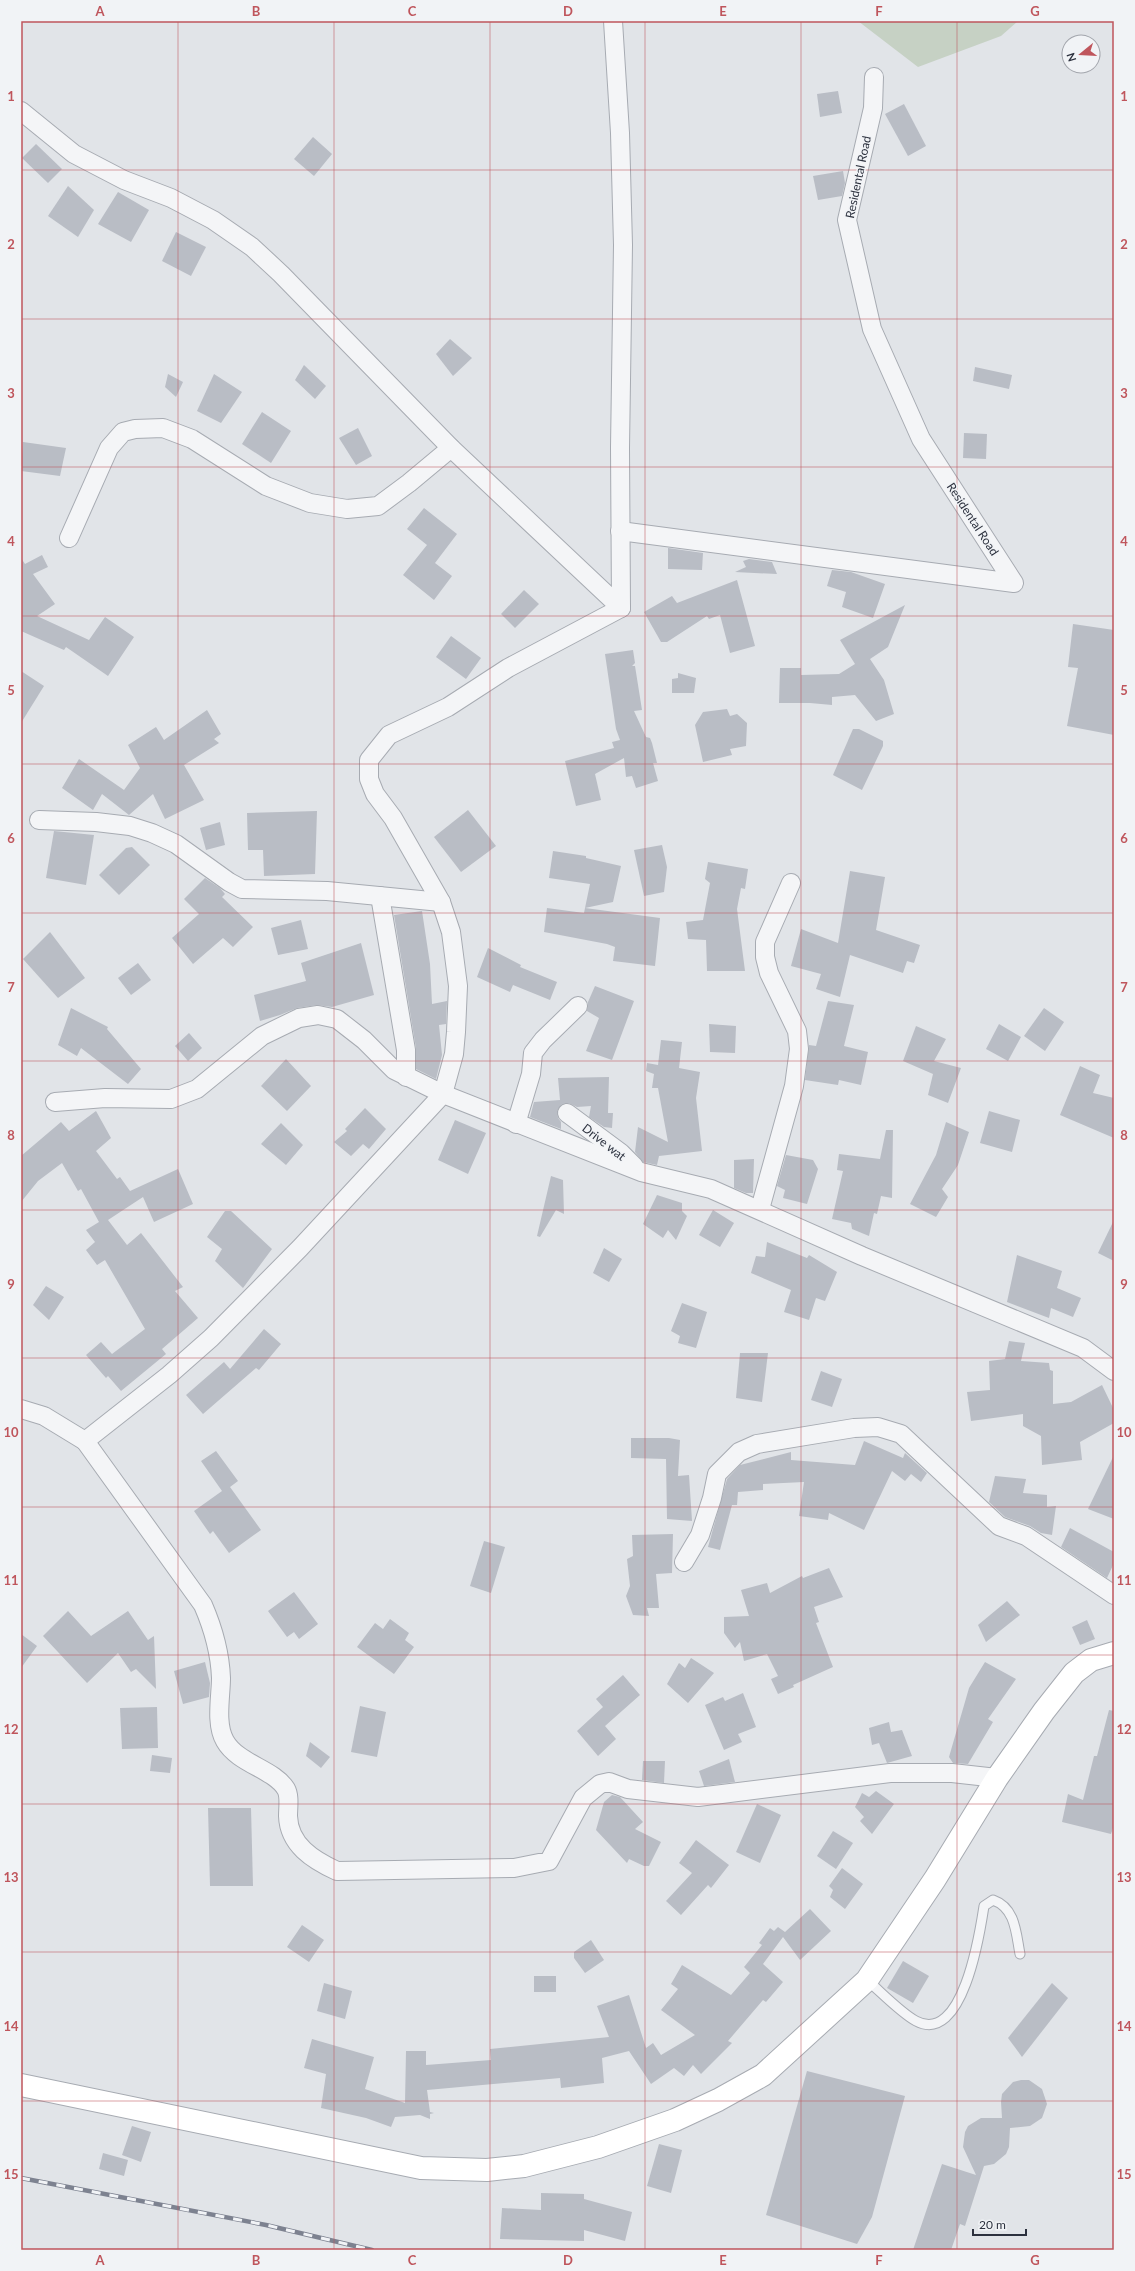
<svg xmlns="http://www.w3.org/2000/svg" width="1135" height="2271" viewBox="0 0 1135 2271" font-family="Lato,sans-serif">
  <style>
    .green { fill: #c6d1c4 }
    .building { fill: #b9bdc5 }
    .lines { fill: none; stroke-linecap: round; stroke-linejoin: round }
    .lane-casing { stroke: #a7abb2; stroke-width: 11 }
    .street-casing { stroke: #a7abb2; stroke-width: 20 }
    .secondary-casing { stroke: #a7abb2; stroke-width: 24 }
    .lane { stroke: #f4f5f7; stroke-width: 9 }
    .street { stroke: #f4f5f7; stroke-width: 18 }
    .secondary { stroke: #fff; stroke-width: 22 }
    .rail-casing { stroke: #7d8290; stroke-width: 4.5 }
    .rail { stroke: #f1f3f6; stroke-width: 3; stroke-dasharray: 9; stroke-linecap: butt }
    .grid { fill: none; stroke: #bf555c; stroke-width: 1; stroke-opacity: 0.55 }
    .labels { text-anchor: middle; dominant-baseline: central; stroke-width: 3; stroke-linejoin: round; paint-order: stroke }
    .street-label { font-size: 12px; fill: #2c313e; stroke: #f1f3f6 }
    .neatline { fill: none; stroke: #bf555c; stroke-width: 1.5 }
    .grid-label { font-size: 13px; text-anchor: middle; font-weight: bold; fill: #bf555c }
  </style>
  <rect width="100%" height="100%" fill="#e1e4e8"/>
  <path class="green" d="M858,21H1018L1001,36L918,67Z"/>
  <g class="building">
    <path d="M838,91L842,113L820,117L817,94Z"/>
    <path d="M904,104L926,146L908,156L885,114Z"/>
    <path d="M313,137L332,154L314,176L294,159Z"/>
    <path d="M36,144L62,169L48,183L22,158Z"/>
    <path d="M843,171L845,183L842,196L818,200L813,176Z"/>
    <path d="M68,186L94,210L78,237L48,216Z"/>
    <path d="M118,192L149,210L131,242L98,224Z"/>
    <path d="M176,232L206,247L191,276L162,261Z"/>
    <path d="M450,339L472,358L453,376L436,354Z"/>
    <path d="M304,365L326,386L315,399L295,380Z"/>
    <path d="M975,367L1012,375L1009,389L973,381Z"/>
    <path d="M168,374L183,382L176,397L165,387Z"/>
    <path d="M214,374L242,392L221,423L197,411Z"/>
    <path d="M262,412L291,431L271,463L242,444Z"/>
    <path d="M358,428L372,456L356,465L339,438Z"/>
    <path d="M964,433L987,434L986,459L963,458Z"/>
    <path d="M23,442L66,448L60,476L21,471Z"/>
    <path d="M424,508L457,534L435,563L452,576L434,600L403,575L427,545L407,529Z"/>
    <path d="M668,548L703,553L702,570L668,569Z"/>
    <path d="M42,555L48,567L33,574L55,604L37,616L89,640L105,617L134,637L108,676L66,647L64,650L21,631V558L25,564Z"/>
    <path d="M749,559L772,562L777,574L735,572L746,567L743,561Z"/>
    <path d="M832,570L851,572L885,584L873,618L842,607L846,592L827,586Z"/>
    <path d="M737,580L755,646L730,653L720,615L709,619L707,616L667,642H661L644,612L672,596L677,603Z"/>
    <path d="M524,590L539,604L515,628L501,614Z"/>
    <path d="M905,605L888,647L870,659L884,680L894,714L876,721L855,695L832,697V705L810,703H779L780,668H801V675L839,674L855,664L840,640Z"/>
    <path d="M1073,624L1114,630V735L1067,726L1078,668L1068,667Z"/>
    <path d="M451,636L481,658L466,679L436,657Z"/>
    <path d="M633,650L635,663L632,666H635L642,710L634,711L646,737L650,738L652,743L657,763H653L658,781L636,788L632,776L626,777L624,758L595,774L601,800L576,806L565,761L614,748L612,742L620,740L616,729L605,654Z"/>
    <path d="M21,671L44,686L21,723Z"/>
    <path d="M678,673L696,678L694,693H672V679L678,678Z"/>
    <path d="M727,709L730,716L737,714L747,723L746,746L730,749L732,755L703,762L695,725L703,712Z"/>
    <path d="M207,710L221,734L214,739L219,743L184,765L204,800L165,819L153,794L129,815L102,794L93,810L62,788L79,759L124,790L140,768L128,745L156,727L164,740Z"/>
    <path d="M853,729H859L883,741V746L862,790L833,775Z"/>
    <path d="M468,810L496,846L461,872L434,837Z"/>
    <path d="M317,811L315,874L264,876L263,850H248L247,813Z"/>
    <path d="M220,822L225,845L206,850L200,828Z"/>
    <path d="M54,831L94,835L86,885L46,878Z"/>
    <path d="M662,845L667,867L664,892L644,896L634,850Z"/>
    <path d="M132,847L150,865L119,895L99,875L126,848Z"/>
    <path d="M553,851L586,856V858L621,866L613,902L585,908L590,884L549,878Z"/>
    <path d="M708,862L748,869L745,889L741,888L737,909L745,971H707L706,940L688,939L686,922L703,920L710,883L705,879Z"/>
    <path d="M850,871L885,877L876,930L920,945L914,963L907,961L903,973L850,955L840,997L816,989L821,974L791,966L801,929L838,943Z"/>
    <path d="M205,878L220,888L225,894L222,897L253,927L233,947L223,938L193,964L172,938L199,914L184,899Z"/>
    <path d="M547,908L584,913L585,908L660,918L655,966L613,961L615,947L607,944L544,932Z"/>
    <path d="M422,911L430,964L432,1004L447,1001L446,1024L439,1025L442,1055L436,1079L416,1069V1048L394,915Z"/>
    <path d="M301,920L308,949L278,955L271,928Z"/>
    <path d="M50,932L85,978L58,998L23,959Z"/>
    <path d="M361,943L374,995L332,1007L317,1005L297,1008L280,1015L260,1021L254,995L306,981L301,963Z"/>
    <path d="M488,948L521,965L520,967L557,982L550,1000L513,985L510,992L477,977Z"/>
    <path d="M138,963L151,980L131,995L118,978Z"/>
    <path d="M595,986L634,1001L612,1060L586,1051L599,1018L587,1011L588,1002Z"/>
    <path d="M828,1001L854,1005L844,1046L868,1052L861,1085L839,1080L838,1085L805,1080L809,1045L816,1046Z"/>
    <path d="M71,1008L108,1027L107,1029L141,1069L128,1084L81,1048L77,1056L58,1045Z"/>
    <path d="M1044,1008L1064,1022L1045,1051L1024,1036Z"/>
    <path d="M709,1024L736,1026L735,1053L710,1052Z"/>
    <path d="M999,1024L1021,1037L1008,1061L986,1049Z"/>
    <path d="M916,1026L946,1039L934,1061L961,1068L948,1103L928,1095L933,1074L903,1061Z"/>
    <path d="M189,1033L202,1048L188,1061L175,1046Z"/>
    <path d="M661,1040L682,1042L679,1068L700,1072L696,1098L702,1151L659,1156L657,1165L643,1162L635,1152L638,1127L668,1142L658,1088H652L654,1074L646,1071L647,1063L658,1065Z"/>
    <path d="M286,1059L311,1086L287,1111L261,1086Z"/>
    <path d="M1080,1066L1100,1075L1093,1093L1114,1098V1138L1060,1115Z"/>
    <path d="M609,1077L608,1113H613L612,1128L604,1127L589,1117L591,1106L577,1107L569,1103L562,1104L557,1111L558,1118L561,1122V1129L530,1117L534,1102L560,1100L558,1078Z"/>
    <path d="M365,1108L386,1129L369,1149L363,1144L351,1156L334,1142L347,1131L345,1129Z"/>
    <path d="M96,1111L111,1138L96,1151L117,1179L120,1177L130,1191L178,1169L193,1204L154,1222L143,1197L108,1220L127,1245L141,1233L183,1287L175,1291L198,1318L162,1349L166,1354L121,1391L108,1376L106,1378L86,1355L101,1342L112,1354L145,1329L105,1260L97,1265L86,1250L95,1242L86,1230L99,1222L81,1189L78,1191L62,1163L38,1181L21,1202V1156L61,1122L69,1131Z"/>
    <path d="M989,1111L1020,1120L1012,1152L980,1143Z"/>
    <path d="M455,1120L486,1133L468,1174L438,1160Z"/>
    <path d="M946,1122L969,1132L958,1165L942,1189L948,1197L936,1217L910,1204L936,1155Z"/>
    <path d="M281,1123L303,1145L286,1165L261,1144Z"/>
    <path d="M886,1130H893L892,1198L881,1196L877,1214L874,1213L869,1236L852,1229L851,1223L832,1219L843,1171L837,1170L839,1154L880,1159Z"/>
    <path d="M786,1155L813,1160L818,1169L807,1204L783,1198L785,1190L777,1186Z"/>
    <path d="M754,1159L753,1193H746L734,1188V1160Z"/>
    <path d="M551,1176L563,1180L564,1214L556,1210L540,1237L537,1236Z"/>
    <path d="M657,1195L682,1203V1211L687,1216L676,1240L668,1230L663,1238L643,1224Z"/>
    <path d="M713,1210L734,1223L720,1247L699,1235Z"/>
    <path d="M225,1211H231L272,1249L243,1288L215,1261L222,1249L207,1237Z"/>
    <path d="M1114,1220V1261L1098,1253Z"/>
    <path d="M767,1242L807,1258L809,1255L837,1272L825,1301L816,1298L809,1320L784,1312L791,1290L751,1273L756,1256L765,1257Z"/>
    <path d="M604,1248L622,1259L609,1282L593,1273Z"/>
    <path d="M1017,1255L1062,1271L1057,1288L1081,1298L1073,1317L1051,1308L1049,1318L1007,1302Z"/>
    <path d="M46,1286L64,1297L49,1320L33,1305Z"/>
    <path d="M682,1303L707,1312L696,1348L678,1343L680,1336L671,1331Z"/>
    <path d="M264,1329L281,1344L259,1370L256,1368L203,1414L186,1395L224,1362L230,1369Z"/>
    <path d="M1009,1341L1025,1343L1021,1361L1049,1363L1050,1370L1053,1371V1404L1071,1402L1102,1385L1114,1410V1423L1080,1442L1082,1460L1042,1465L1041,1436L1023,1426V1414L971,1421L967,1392L990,1390L989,1361L1005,1359Z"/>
    <path d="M740,1353H768L762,1402L736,1398Z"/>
    <path d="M821,1371L842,1379L832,1407L811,1400Z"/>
    <path d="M631,1438H669L680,1440L678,1476L689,1475L692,1521L667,1519L666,1459L631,1458Z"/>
    <path d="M864,1441L903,1458L905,1453L927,1473L921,1482L911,1474L905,1481L892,1471L864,1530L829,1513L828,1520L799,1516L804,1482L763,1484V1490L738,1492L737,1505H732L720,1550L708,1547L727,1479L740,1465L791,1452V1460L855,1465Z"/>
    <path d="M216,1451L238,1481L230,1487L261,1530L229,1553L213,1531L210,1534L194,1511L222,1491L201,1461Z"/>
    <path d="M1114,1455V1519L1088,1509Z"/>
    <path d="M995,1476L1026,1479L1023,1493L1047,1495V1507L1056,1506L1052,1535L1041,1533L1030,1526L1005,1517L989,1502Z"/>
    <path d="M1070,1528L1114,1552V1563L1107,1578L1061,1547Z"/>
    <path d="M673,1534L672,1573L656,1574L659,1608H647L649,1616L633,1615L626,1596L630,1586L627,1559L633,1556L632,1535Z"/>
    <path d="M484,1541L505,1547L491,1593L470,1586Z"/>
    <path d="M829,1568L843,1597L814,1607L819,1622L816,1623L833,1667L793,1685L794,1687L778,1694L771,1679L778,1676L767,1654L744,1661L740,1642L735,1648L724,1633V1617L749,1616L741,1590L767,1583L770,1593L802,1576L803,1578Z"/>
    <path d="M294,1592L318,1624L299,1639L294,1632L287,1637L268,1611Z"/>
    <path d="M1007,1601L1020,1615L986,1642L978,1625Z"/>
    <path d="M68,1611L91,1636L128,1611L148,1640L154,1636L156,1689L136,1669L131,1672L118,1653L87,1683L43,1636Z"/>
    <path d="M390,1619L409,1633L405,1640L414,1647L394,1674L357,1647L375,1623L383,1629Z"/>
    <path d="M1087,1620L1095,1639L1080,1645L1072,1627Z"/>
    <path d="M21,1634L37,1646L21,1668Z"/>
    <path d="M691,1658L714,1673L688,1703L667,1684L679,1663L685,1668Z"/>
    <path d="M205,1662L210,1683L209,1697L183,1704L174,1671Z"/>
    <path d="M985,1662L1016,1679L988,1719L993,1722L968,1764L953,1763L949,1757L969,1688Z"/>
    <path d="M623,1675L640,1695L605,1726L616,1739L598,1756L577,1731L603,1707L596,1699Z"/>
    <path d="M743,1693L756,1727L738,1734L742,1742L724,1750L705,1705L723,1697L725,1701Z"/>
    <path d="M360,1706L386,1712L377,1757L351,1752Z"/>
    <path d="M157,1707L158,1748L122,1749L120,1708Z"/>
    <path d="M1109,1710L1114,1711V1825L1111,1834L1062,1822L1068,1794L1083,1800L1094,1756H1097Z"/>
    <path d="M889,1722L891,1732L902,1730L912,1756L887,1763L879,1743L872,1745L869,1728Z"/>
    <path d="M310,1742L330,1757L321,1768L306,1756Z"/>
    <path d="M152,1755L172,1758L170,1773L150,1771Z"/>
    <path d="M729,1759L735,1782L704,1786L699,1771Z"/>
    <path d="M643,1761H665L664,1783L642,1780Z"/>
    <path d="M876,1791L894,1804L872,1834L860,1821L864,1817L855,1807L862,1793L869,1797Z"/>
    <path d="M612,1795L620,1797L643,1822L635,1829L661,1842L649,1866H644L629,1859L627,1863L596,1830L604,1802Z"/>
    <path d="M757,1804L781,1815L760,1863L736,1852Z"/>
    <path d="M208,1808H251L253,1886H210Z"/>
    <path d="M833,1831L853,1843L836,1869L817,1856Z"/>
    <path d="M696,1840L729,1865L711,1888L708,1885L681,1915L666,1901L692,1873L679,1863Z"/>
    <path d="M842,1868L863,1884L845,1909L830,1897L833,1890L829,1886Z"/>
    <path d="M810,1909L831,1931L800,1960L783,1937L763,1964L783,1982L766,2002L763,2000L728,2041L732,2043L701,2074L693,2065L684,2076L674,2068L651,2084L629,2051L602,2058L604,2083L561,2088L560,2078L427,2090L430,2112L434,2113L430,2114V2119L420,2115L395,2117L391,2127L366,2118L321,2108L326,2074L304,2068L312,2039L374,2057L365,2089L405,2103L406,2051H426V2065L491,2060L490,2049L609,2037L597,2006L629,1995L646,2048L653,2043L661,2055L695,2035L661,2010L678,1989L671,1984L682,1965L731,1995L750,1973L744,1967L762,1945L759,1943L770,1928L774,1931L778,1927L785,1932Z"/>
    <path d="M302,1925L324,1940L309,1962L287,1947Z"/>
    <path d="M591,1940L604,1960L585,1973L574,1958V1952Z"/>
    <path d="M903,1961L929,1976L913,2003L887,1988Z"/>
    <rect x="534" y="1976" width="22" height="16"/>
    <path d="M324,1983L352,1991L345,2019L317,2011Z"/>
    <path d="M1052,1983L1068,1998L1022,2057L1008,2038Z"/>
    <path d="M807,2071L905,2096L872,2217L857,2244L766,2215Z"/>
    <path d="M1021,2080H1029L1042,2089L1047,2104L1042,2118L1030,2126L1010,2128L1009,2147L1006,2154L994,2164L984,2166L965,2226L960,2224L951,2250H913L942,2164L976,2175L963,2147L965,2132L968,2126L981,2118H1002L1001,2102L1002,2094L1013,2082Z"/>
    <path d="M132,2126L151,2132L141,2162L122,2155Z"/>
    <path d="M659,2144L682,2150L671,2193L647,2186Z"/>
    <path d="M103,2153L128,2160L124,2176L99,2169Z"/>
    <path d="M541,2193L584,2194V2199L632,2212L625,2241L584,2230V2241L500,2239L502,2208L541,2210Z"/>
  </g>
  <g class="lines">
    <defs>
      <path id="lane" d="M867,1980C881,1992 901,2013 916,2021C963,2046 980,1932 984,1906L993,1900C1016,1908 1016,1934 1020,1954"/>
      <g id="street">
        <path d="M613,21L620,133L623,245L620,448L621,608"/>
        <path d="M21,111L74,154L124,180L171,198L213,220L252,247L281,274L451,448L621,608"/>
        <path d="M620,531L1014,583L921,439L872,329L847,220L873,108L874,77"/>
        <path d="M69,538L109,448L123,432L135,429L163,428L192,439L266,486L310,503L347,509L378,506L409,483L451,448"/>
        <path d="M621,608L508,668L448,707L389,735L369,760V779L375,794L393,818L441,902L451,932L458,986L456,1032L454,1054L443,1094L300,1248L211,1338L169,1375L85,1441L203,1605C213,1628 220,1652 221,1678C221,1696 215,1724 225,1741C238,1764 274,1769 286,1789C290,1796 288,1808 288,1816C289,1845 313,1860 337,1871L514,1868L549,1861L583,1798L600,1784L609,1782L628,1789L698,1797L890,1773H952L997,1778"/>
        <path d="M39,820L96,822L130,826L152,833L176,844L229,882L242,889L327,891L441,902"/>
        <path d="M380,896L406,1050V1077"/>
        <path d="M55,1102L105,1098L171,1099L197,1089L262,1036L299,1018L318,1015L337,1019L364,1040L394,1070L443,1094L641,1172L711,1189L862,1256L1083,1348L1114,1371"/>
        <path d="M567,1113L621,1153L634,1166"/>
        <path d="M516,1124L531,1074L533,1053L543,1040L578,1006"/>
        <path d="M760,1209L794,1086L799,1049L797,1031L769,973L765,957V942L791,883"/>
        <path d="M21,1409L44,1416L85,1441"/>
        <path d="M684,1562L700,1535L712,1498L717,1474L739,1452L757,1444L854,1428L878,1427L901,1434L999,1526L1026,1536L1114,1595"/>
      </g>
      <path id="secondary" d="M21,2085L421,2168L487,2170L524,2166L598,2147L675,2120L718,2100L763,2075L867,1980L935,1879L997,1778L1044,1711L1074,1673L1091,1660L1114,1653"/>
    </defs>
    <use href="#lane" class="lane-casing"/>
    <use href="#street" class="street-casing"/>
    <use href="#secondary" class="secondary-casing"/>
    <use href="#lane" class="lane"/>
    <use href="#street" class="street"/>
    <use href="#secondary" class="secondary"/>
    <defs>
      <path id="rail" d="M21,2178L266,2225L372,2250"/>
    </defs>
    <use href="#rail" class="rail-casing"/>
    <use href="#rail" class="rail"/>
  </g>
  <path class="grid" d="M178,21V2250M334,21V2250M490,21V2250M645,21V2250M801,21V2250M957,21V2250M21,170H1114M21,319H1114M21,467H1114M21,616H1114M21,764H1114M21,913H1114M21,1061H1114M21,1210H1114M21,1358H1114M21,1507H1114M21,1655H1114M21,1804H1114M21,1952H1114M21,2101H1114"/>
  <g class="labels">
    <g class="street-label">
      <text transform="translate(858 177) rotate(-78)">Residental Road</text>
      <text transform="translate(973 519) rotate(57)">Residental Road</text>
      <text transform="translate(604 1142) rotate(38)">Drive wat</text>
    </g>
  </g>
  <rect width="1135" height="2271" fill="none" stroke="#f1f3f6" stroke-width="44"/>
  <g transform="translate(1081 54) rotate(252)"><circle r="19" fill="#f1f3f6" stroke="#a2a5ac"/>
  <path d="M0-3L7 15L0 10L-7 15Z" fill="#bf555c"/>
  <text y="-6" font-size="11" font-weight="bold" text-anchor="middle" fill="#2c313e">N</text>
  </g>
  <path d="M973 2229v6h53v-6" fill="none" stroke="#2c313e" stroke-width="2"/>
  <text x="979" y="2229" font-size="12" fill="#2c313e" stroke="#f1f3f6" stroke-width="3" paint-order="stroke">20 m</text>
  <rect x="22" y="22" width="1091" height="2227" class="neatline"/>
  <g class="grid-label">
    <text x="100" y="16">A</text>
    <text x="256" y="16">B</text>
    <text x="412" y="16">C</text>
    <text x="568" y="16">D</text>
    <text x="723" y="16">E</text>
    <text x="879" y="16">F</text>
    <text x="1035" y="16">G</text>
    <text x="11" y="101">1</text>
    <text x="1124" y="101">1</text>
    <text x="11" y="249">2</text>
    <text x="1124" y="249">2</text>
    <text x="11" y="398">3</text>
    <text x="1124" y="398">3</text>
    <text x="11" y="546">4</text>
    <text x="1124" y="546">4</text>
    <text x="11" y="695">5</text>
    <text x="1124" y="695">5</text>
    <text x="11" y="843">6</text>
    <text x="1124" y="843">6</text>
    <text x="11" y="992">7</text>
    <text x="1124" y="992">7</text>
    <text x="11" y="1140">8</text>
    <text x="1124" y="1140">8</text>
    <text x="11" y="1289">9</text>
    <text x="1124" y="1289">9</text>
    <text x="11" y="1437">10</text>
    <text x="1124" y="1437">10</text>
    <text x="11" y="1585">11</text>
    <text x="1124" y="1585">11</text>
    <text x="11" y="1734">12</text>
    <text x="1124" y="1734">12</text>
    <text x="11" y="1882">13</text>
    <text x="1124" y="1882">13</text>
    <text x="11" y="2031">14</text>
    <text x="1124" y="2031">14</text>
    <text x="11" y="2179">15</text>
    <text x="1124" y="2179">15</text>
    <text x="100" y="2265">A</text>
    <text x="256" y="2265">B</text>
    <text x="412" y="2265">C</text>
    <text x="568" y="2265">D</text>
    <text x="723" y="2265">E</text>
    <text x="879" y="2265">F</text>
    <text x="1035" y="2265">G</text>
  </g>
</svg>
